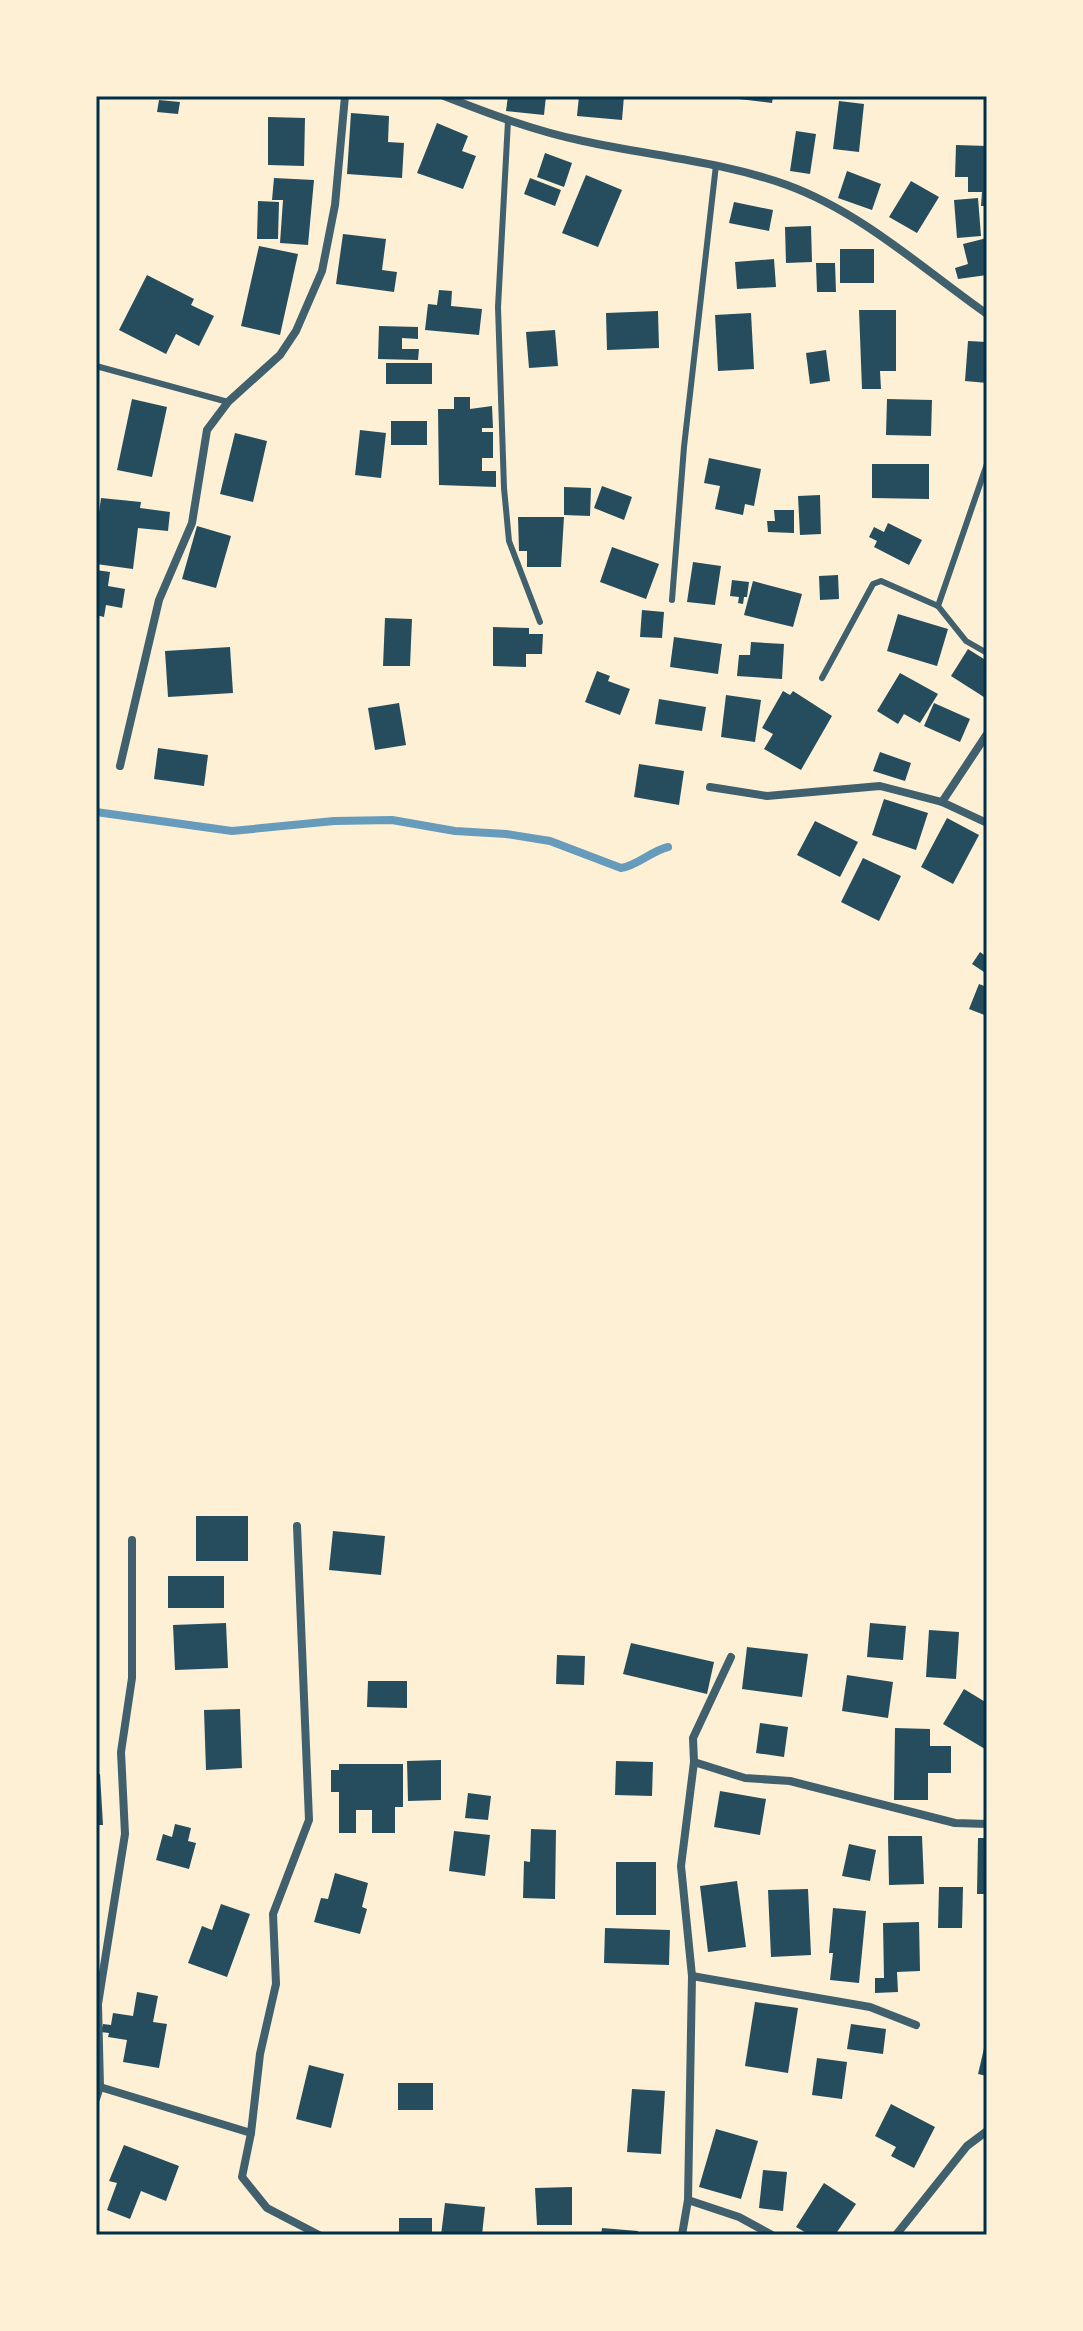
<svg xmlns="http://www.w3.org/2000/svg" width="1083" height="2331" viewBox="0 0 1083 2331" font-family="Inter,sans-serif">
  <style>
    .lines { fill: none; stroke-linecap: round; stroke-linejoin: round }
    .stream { stroke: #669bbc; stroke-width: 8 }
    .building { fill: #264d5e }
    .service { stroke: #3f606c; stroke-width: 6 }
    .minor { stroke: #3f606c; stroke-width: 8 }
    .neatline { fill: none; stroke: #003049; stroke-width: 3 }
  </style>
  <rect width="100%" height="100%" fill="#fdf0d5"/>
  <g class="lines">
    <path class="stream" d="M96,812L232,831L334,821L392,820L455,831L506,834L550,841L621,868C637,866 651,851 668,847"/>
  </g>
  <g class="building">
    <path d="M508,96H546L544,115L506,111Z"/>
    <path d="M579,96H624L622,120L577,116Z"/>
    <path d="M740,96H773L772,103L739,99Z"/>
    <path d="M159,100L180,102L178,114L157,112Z"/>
    <path d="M839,101L864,104L859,152L833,149Z"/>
    <path d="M351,113L389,116L388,142L404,143L402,178L347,174Z"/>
    <path d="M268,117L305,118L304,166L268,165Z"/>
    <path d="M437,123L468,136L462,151L476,156L463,189L417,173Z"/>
    <path d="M796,131L816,134L810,174L790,171Z"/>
    <path d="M956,145L987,146V206H981L982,192H968V177H955Z"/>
    <path d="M545,153L572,163L564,187L537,177Z"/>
    <path d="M847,171L881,184L872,210L838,198Z"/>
    <path d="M586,175L622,190L598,247L562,233Z"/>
    <path d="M274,178L314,180L308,245L280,243L283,200H272Z"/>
    <path d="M530,178L561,190L555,206L524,194Z"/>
    <path d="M911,181L939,197L917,233L889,217Z"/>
    <path d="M978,198L981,236L957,238L954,200Z"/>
    <path d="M258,201L279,202L278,239H257Z"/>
    <path d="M734,202L773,210L769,231L729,223Z"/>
    <path d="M811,226L812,262L786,263L785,227Z"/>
    <path d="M343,234L386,239L382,270L397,272L394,292L336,284Z"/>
    <path d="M987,238V275L958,279L955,268L968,264L963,244Z"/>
    <path d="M259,246L298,254L280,335L241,326Z"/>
    <rect x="840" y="249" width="34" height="34"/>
    <path d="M774,259L776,287L737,289L735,262Z"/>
    <path d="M816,263H835L836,292H817Z"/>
    <path d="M147,275L194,299L191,305L214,316L199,346L176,334L166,354L119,330Z"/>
    <path d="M439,290L452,291L451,306L482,309L479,335L425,330L428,304L437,305Z"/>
    <path d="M859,310H896V371H880L881,389H862Z"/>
    <path d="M658,311L659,348L607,350L606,313Z"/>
    <path d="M751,313L754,369L718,371L715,315Z"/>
    <path d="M379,326L418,327V339L402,338V349H419L418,360L378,359Z"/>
    <path d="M555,330L558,366L529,368L526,332Z"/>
    <path d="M968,341L987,342V383L965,381Z"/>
    <path d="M826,350L830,381L810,384L806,353Z"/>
    <rect x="386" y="363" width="46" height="21"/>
    <path d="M454,397H470V409L492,406L493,428H482V432H493V458H482V471H496V487L439,485L438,409H454Z"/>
    <path d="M132,399L167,407L152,477L117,470Z"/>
    <path d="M887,399L932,400L931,436L886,435Z"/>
    <rect x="391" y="421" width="36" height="24"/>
    <path d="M360,430L386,433L381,478L355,475Z"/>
    <path d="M235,433L267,441L253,502L220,494Z"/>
    <path d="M709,458L761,469L754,506L745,504L743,515L715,509L720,486L704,483Z"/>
    <path d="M872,464H929V499L872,498Z"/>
    <path d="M602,486L632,497L624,520L594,508Z"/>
    <path d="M564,487L591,488L590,516L564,515Z"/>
    <path d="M820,495L821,534L800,535L798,496Z"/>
    <path d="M101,498L141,502L140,508L170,512L168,531L138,528L133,569L96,564V534Z"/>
    <path d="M774,510H794V533L768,532L767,521H775Z"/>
    <path d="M518,517H564L561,567H527V551H519Z"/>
    <path d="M888,523L922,540L909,565L874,547L877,541L869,537L874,527L884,532Z"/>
    <path d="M197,526L231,536L216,588L182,579Z"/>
    <path d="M612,547L659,564L646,599L600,582Z"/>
    <path d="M693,562L721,566L715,605L687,602Z"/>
    <path d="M96,570L110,572L108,586L125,589L122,608L106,605L104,617L96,615Z"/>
    <path d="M838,575L839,599L820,600L819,576Z"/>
    <path d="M732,580L749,582L747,597H744L743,604L738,603L739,597L730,596Z"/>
    <path d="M753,581L802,594L793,627L744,615Z"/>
    <path d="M642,610L664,612L662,638L640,637Z"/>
    <path d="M898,614L948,629L937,666L887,651Z"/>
    <path d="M385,618L412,619L410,666H383Z"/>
    <path d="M493,627L529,628V634H543L542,654H526V667L493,666Z"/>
    <path d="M674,637L722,644L718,674L670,667Z"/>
    <path d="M751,642L784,644L782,679L737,676L739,655H750Z"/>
    <path d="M230,647L233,693L168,697L165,651Z"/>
    <path d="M968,649L987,661V699L951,676Z"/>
    <path d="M597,671L610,676L608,681L630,689L620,715L585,702Z"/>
    <path d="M900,673L938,694L920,723L904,714L898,724L877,711Z"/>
    <path d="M783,691L790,695L793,691L832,716L801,770L764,749L773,734L762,728Z"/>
    <path d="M726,695L761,700L755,742L721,737Z"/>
    <path d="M659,699L706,707L702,731L655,724Z"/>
    <path d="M399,703L406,745L375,750L368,708Z"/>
    <path d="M934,703L970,719L960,742L924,726Z"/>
    <path d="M158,748L208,755L204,786L154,779Z"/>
    <path d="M880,752L911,763L905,781L873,771Z"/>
    <path d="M639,764L684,771L679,805L634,797Z"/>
    <path d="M884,799L928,813L916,850L872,835Z"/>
    <path d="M947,818L979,835L953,884L921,867Z"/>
    <path d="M815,821L858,842L840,877L797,855Z"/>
    <path d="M863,858L901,876L879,921L841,902Z"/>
    <path d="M980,952L987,957V974L972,964Z"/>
    <path d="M979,984L987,987V1016L969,1009Z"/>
    <rect x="196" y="1516" width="52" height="45"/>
    <path d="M333,1531L385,1536L381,1575L329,1570Z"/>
    <rect x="168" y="1576" width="56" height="32"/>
    <path d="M226,1623L228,1668L175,1670L173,1625Z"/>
    <path d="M870,1623L906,1626L903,1660L867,1657Z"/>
    <path d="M929,1630L959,1632L956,1679L926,1677Z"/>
    <path d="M631,1643L714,1662L707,1694L623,1674Z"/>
    <path d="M747,1647L808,1654L802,1697L742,1689Z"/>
    <path d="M557,1655L585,1656L584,1685L556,1684Z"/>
    <path d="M847,1675L893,1682L888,1718L842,1711Z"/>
    <path d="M368,1681H407V1708L367,1707Z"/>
    <path d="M964,1689L987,1703V1745L985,1749L943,1724Z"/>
    <path d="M240,1709L242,1768L206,1770L204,1710Z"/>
    <path d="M760,1723L788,1727L784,1757L756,1753Z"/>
    <path d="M895,1728L930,1729V1746H951V1773H928V1800H894Z"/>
    <path d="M441,1760V1800L408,1801L407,1761Z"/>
    <path d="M616,1761L653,1762L652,1796L615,1795Z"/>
    <path d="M339,1764H403V1807H395V1833H372V1810H356V1833H339V1792H331V1770H339Z"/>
    <path d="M96,1774H100L103,1825H96Z"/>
    <path d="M720,1791L766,1799L760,1835L714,1827Z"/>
    <path d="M468,1793L491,1796L488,1820L465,1818Z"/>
    <path d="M175,1824L191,1828L188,1841L196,1843L189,1869L156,1860L163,1834L172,1837Z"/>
    <path d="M531,1829L556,1830L555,1899L523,1898L524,1861L530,1862Z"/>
    <path d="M454,1831L490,1835L485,1876L449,1871Z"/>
    <path d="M888,1836H922L924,1884L889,1885Z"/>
    <path d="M978,1838H987V1894H977Z"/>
    <path d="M849,1844L876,1850L870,1881L842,1876Z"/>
    <rect x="616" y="1862" width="40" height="53"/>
    <path d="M335,1873L368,1883L362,1907L367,1909L360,1934L314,1922L321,1898L328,1899Z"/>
    <path d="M737,1881L746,1947L708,1952L700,1886Z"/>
    <path d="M939,1887H963L962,1928H938Z"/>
    <path d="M808,1889L811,1955L771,1957L768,1890Z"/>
    <path d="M221,1904L250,1914L227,1977L188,1963L202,1926L212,1930Z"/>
    <path d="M833,1908L866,1911L859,1983L830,1980L833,1953H829Z"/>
    <path d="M919,1922L920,1971L897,1972L898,1992L875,1993V1978H884L883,1923Z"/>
    <path d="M605,1928L670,1930L669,1965L604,1963Z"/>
    <path d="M137,1992L158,1996L153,2022L167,2024L159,2068L123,2062L127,2040L108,2037L109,2033L101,2032L103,2024L111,2025L113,2013L133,2016Z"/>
    <path d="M755,2002L798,2008L788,2073L745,2066Z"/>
    <path d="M851,2024L886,2029L883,2054L847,2049Z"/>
    <path d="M986,2040H987V2076L978,2074Z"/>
    <path d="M817,2058L847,2062L842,2099L812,2095Z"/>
    <path d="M309,2065L344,2074L331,2128L296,2119Z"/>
    <rect x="398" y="2083" width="35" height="27"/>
    <path d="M632,2089L665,2091L661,2154L627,2152Z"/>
    <path d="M891,2104L935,2127L914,2168L891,2156L896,2147L875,2136Z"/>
    <path d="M716,2129L758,2141L741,2199L699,2187Z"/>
    <path d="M124,2145L179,2166L166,2201L141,2191L130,2219L107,2210L117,2183L109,2181Z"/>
    <path d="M763,2170L787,2172L783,2211L759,2208Z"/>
    <path d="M824,2183L856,2204L835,2235H810L796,2227Z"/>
    <path d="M572,2187V2225H537L535,2188Z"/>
    <path d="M445,2203L485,2207L482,2235H441Z"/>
    <rect x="399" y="2218" width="33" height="17"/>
    <path d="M602,2228L638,2231L637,2235H601Z"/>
  </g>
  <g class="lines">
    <g class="service">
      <path d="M508,121L498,307L504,488L509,541L540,622"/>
      <path d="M96,366L228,402"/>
      <path d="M987,464L938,606L966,641L987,653"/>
      <path d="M672,600L684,447L716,165"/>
      <path d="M822,678L873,584L881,581L938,606"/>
    </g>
    <g class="minor">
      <path d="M444,96C490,114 535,131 583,141C652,156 720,161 787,185C861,212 923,269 987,314"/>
      <path d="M120,766L159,600L192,523L207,430L228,402L280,355L296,331L322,271L335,205L345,96"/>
      <path d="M710,787L767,796L880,786L942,802L987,823"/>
      <path d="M942,802L987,734"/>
      <path d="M694,1762L745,1778L790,1781L955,1823L987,1824"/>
      <path d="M692,1976L870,2007L916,2025"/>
      <path d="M96,2004H98L100,2087L251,2133L242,2177L267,2208L319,2235"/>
      <path d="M98,2004L125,1834L121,1752L132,1678V1540"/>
      <path d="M96,2099L100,2087"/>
      <path d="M251,2133L260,2054L276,1984L273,1914L309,1820L297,1526"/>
      <path d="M688,2200L739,2217L772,2235"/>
      <path d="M682,2235L688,2200L692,1976L681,1866L694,1762L693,1738L731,1657"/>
      <path d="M896,2235L967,2146L987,2131"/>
    </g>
  </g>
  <rect width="1083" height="2331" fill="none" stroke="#fdf0d5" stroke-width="196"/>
  <rect x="98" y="98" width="887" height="2135" class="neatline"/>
</svg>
